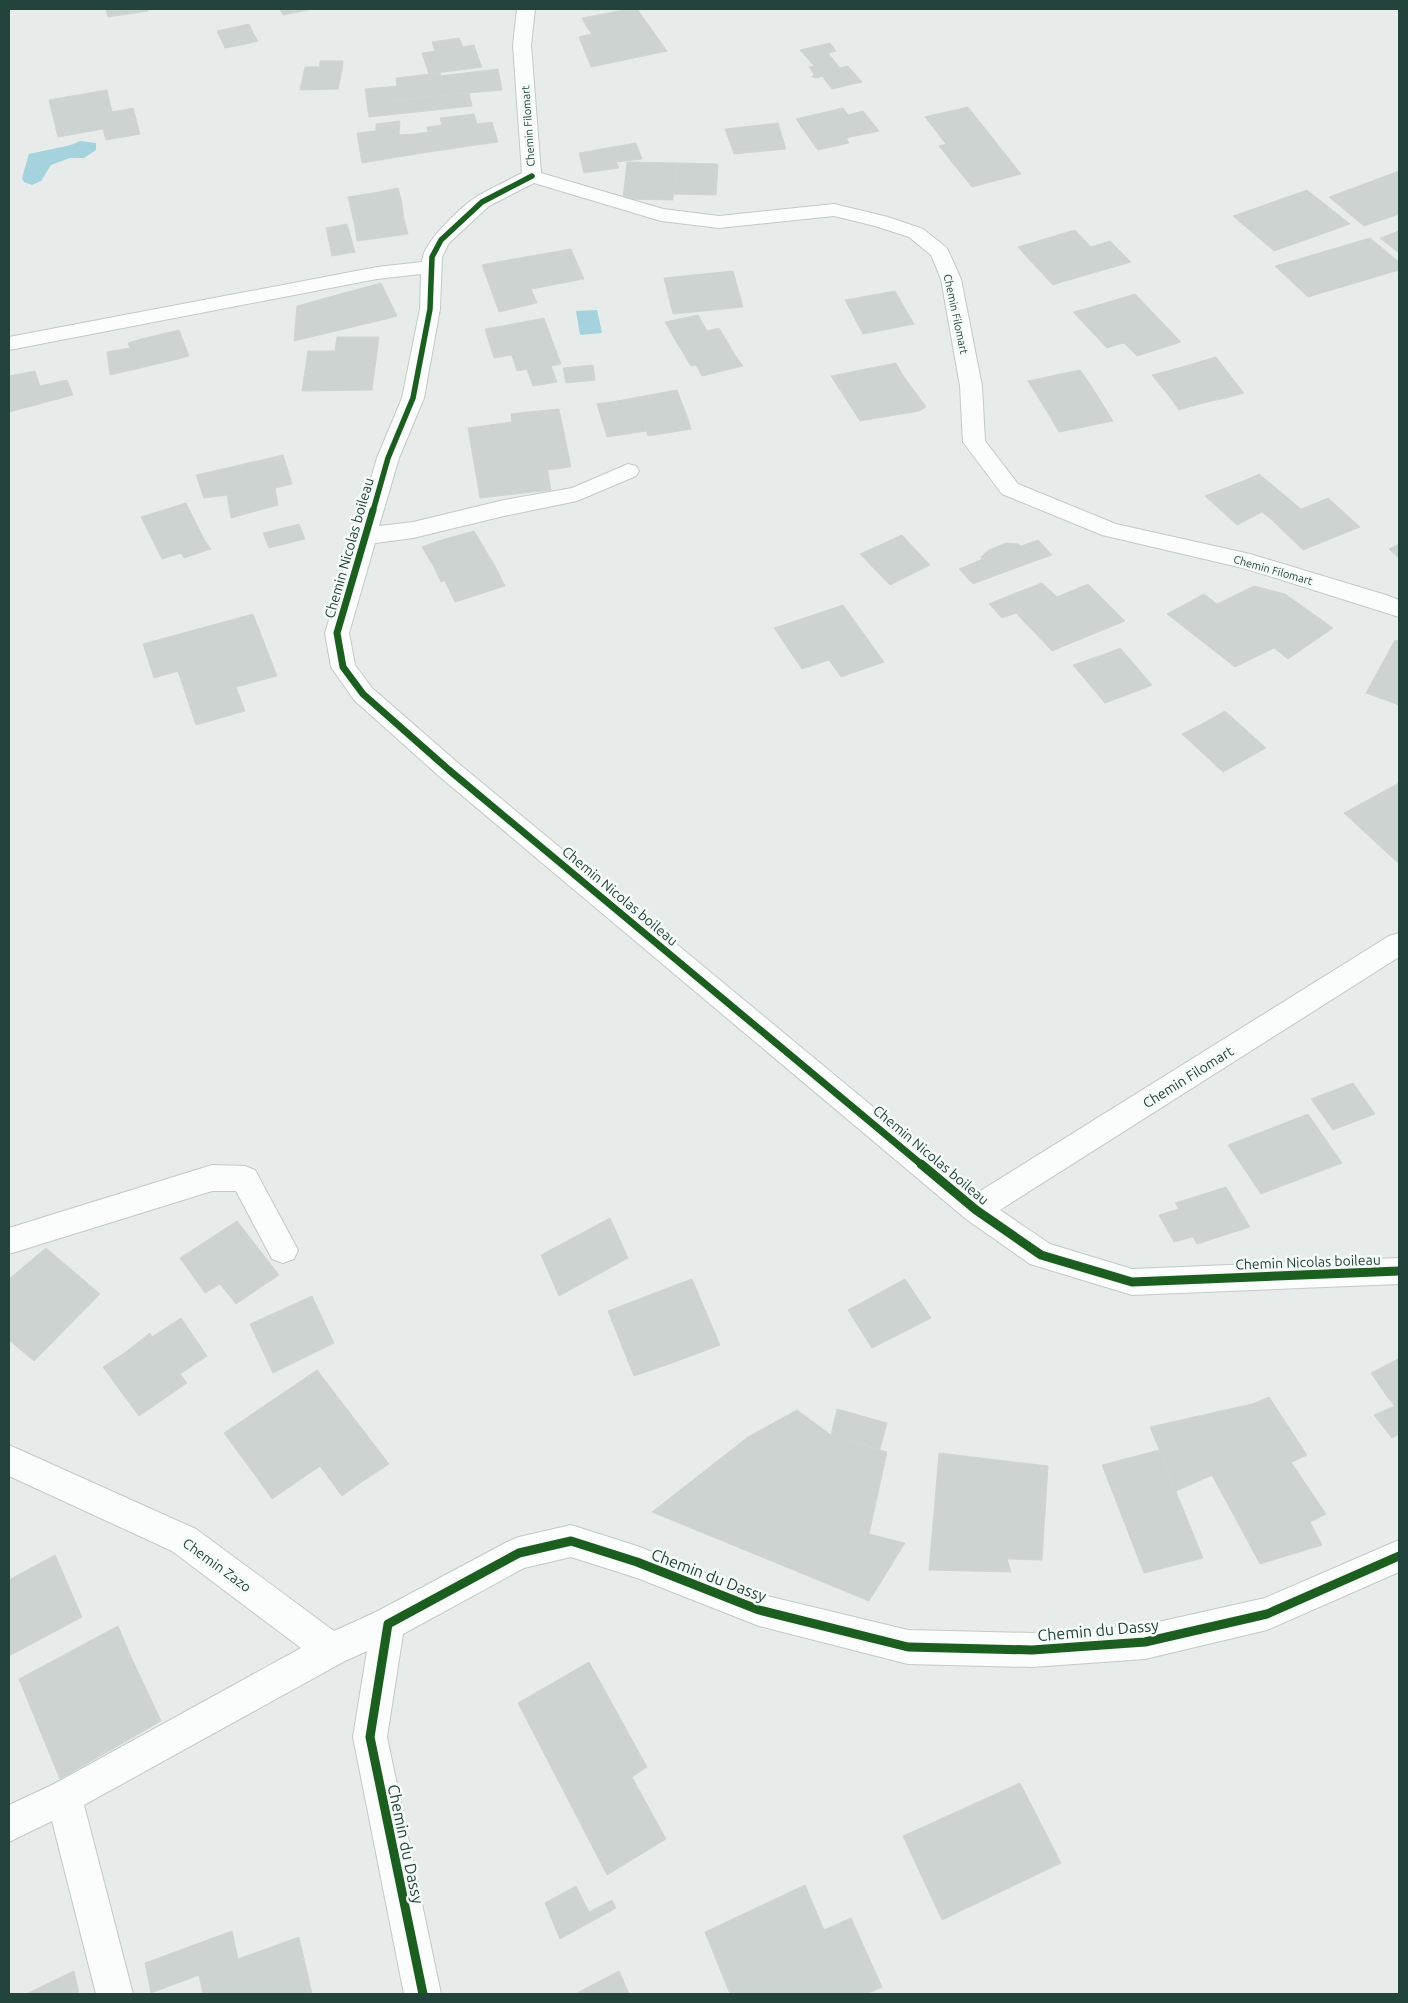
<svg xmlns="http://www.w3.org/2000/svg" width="1408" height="2003" viewBox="0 0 1408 2003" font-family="Ubuntu,sans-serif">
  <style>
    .water { fill: #a4d3de }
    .building { fill: #cdd3d1; stroke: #cfd5d3 }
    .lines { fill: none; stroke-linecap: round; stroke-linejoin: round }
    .minor-casing { stroke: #c4c9c7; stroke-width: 2 }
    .minor { fill: #fbfcfc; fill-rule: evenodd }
    .cycleway-far2-casing { stroke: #f6fbf8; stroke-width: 8 }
    .cycleway-far1-casing { stroke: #f6fbf8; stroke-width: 10 }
    .cycleway-casing { stroke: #f6fbf8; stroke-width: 12 }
    .cycleway-far2 { stroke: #1b5e20; stroke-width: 5.5 }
    .cycleway-far1 { stroke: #1b5e20; stroke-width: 7 }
    .cycleway { stroke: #1b5e20; stroke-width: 9 }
    .labels { text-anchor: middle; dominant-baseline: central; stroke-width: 5; stroke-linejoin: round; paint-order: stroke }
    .far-street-label { font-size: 11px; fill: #21433c; stroke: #f6fbf8 }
    .street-label { font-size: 14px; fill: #21433c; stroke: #f6fbf8 }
    .near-street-label { font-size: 16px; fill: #21433c; stroke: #f6fbf8 }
  </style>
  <rect width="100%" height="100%" fill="#e7ecea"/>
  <g class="water">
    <path d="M80,141L96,143V150L84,158H70L51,165L41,181L32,185L24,182L22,178L29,154L71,145Z"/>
    <path d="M597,310L602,333L580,335L576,311Z"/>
  </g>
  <g class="building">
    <path d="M106,9H148V11L108,17Z"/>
    <path d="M280,9H313L283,15Z"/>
    <path d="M631,9H637L667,51L591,67L579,37L592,34L586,26L608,22L603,14Z"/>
    <path d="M603,14L608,22L586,26L582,18Z"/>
    <path d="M249,24L253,33L242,35L246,44L225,48L217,31Z"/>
    <path d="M253,33L258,41L246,44L242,35Z"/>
    <path d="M459,38L463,47L435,51L432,42Z"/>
    <path d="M830,43L836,51L828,53L840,68L848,66L862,82L832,89L822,76L818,78L812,77L814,74L809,67L814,66L800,50Z"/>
    <path d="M474,45L478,57L467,58L463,47Z"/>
    <path d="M463,47L467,58L478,57L482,67L429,74L422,53Z"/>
    <path d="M320,61H343L342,70H319Z"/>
    <path d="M305,67H319V70H342L338,89L300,90Z"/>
    <path d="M498,69L502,90L444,95L440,76Z"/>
    <path d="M440,73L444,95L367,103L365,89L397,86L396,78Z"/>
    <path d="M107,90L112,112L133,108L140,134L106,140L103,129L58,137L49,100Z"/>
    <path d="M469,93L472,106L369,117L367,103Z"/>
    <path d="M968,107L1021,174L972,187L963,176L975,173L951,144L959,142L937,114Z"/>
    <path d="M843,108L848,115L863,111L879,131L814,145L796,119Z"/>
    <path d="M474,114L477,124L428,132L427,127L442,125L440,118Z"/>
    <path d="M937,114L959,142L951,144L975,173L963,176L939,146L946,144L925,117Z"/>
    <path d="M400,121L399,135L416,134L422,153L362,163L357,133L376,131V124Z"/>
    <path d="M492,122L498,142L483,144L477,124Z"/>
    <path d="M778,123L784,143L732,148L725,129Z"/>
    <path d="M477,124L483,144L422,153L416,134Z"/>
    <path d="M846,138L849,143L818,150L814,145Z"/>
    <path d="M636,143L642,159L616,162L619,168L584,173L579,153Z"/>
    <path d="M784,143L786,149L734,154L732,148Z"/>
    <path d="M627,162L677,163L673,200L623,199Z"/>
    <path d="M677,163L718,164L716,195L674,194Z"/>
    <path d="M1399,171V214L1364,226L1329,197Z"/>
    <path d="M398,188L401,199L382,203L379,192Z"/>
    <path d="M1307,190L1350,224L1274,251L1233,216Z"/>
    <path d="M379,192L382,203L401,199L404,219L355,227L348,197Z"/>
    <path d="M404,219L408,234L357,241L355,227Z"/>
    <path d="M347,224L355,252L332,256L326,228Z"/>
    <path d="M1075,230L1091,247L1110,241L1131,262L1062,282L1040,258L1024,254L1018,247Z"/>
    <path d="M1399,231V253L1380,238Z"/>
    <path d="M1370,238L1399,262V270L1308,297L1275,266Z"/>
    <path d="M571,249L584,279L531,289L537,303L499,312L493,295L502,294L491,263Z"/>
    <path d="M1024,254L1040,258L1062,282L1053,285Z"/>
    <path d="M491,263L502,294L493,295L482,265Z"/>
    <path d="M733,271L743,307L673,314L664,278Z"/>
    <path d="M381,283L397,316L382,320L366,287Z"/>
    <path d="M366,287L382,320L294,341L297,306Z"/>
    <path d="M895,291L914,324L863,334L845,300Z"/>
    <path d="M1135,294L1181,342L1137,356L1124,343L1119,344L1085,309Z"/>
    <path d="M1085,309L1119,344L1107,348L1073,312Z"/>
    <path d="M698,315L707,331L674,338L665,322Z"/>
    <path d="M544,318L555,348L512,355L502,326Z"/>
    <path d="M502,326L512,355L494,358L485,329Z"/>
    <path d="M719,328L735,355L723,358L707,331Z"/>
    <path d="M179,330L189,356L174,360L167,342L144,348L141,339Z"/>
    <path d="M707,331L723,358L735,355L743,366L702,376L696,365L691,366L674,338Z"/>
    <path d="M337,337H379L372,390L302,391L308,351H335Z"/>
    <path d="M141,339L144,348L167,342L174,360L110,375L107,352L130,348L128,343Z"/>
    <path d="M555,348L561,364L551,366L557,382L533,386L527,369L517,371L512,355Z"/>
    <path d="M1216,357L1235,382L1218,386L1226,398L1211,401L1182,367Z"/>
    <path d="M896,363L902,374L894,377L919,411L860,421L831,376Z"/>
    <path d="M593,365L595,380L566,383L563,368Z"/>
    <path d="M1182,367L1211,401L1196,405L1189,395L1172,400L1152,375Z"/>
    <path d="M1080,370L1090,384L1113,421L1079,428L1069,411L1049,415L1028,381Z"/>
    <path d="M35,371L38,380L9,388V376Z"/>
    <path d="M902,374L926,407L919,411L894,377Z"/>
    <path d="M38,380L40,386L67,380L73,395L9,412V388Z"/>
    <path d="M1235,382L1244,393L1226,398L1218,386Z"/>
    <path d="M677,390L688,419L645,425L646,431L627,434L617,401Z"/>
    <path d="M1189,395L1196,405L1179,410L1172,400Z"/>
    <path d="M617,401L627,434L607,437L597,404Z"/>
    <path d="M559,409L571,467L547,470L541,433L531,434L527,412Z"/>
    <path d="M1069,411L1079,428L1059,432L1049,415Z"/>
    <path d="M527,412L531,434L541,433L551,490L480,498L468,428L512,422L511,414Z"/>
    <path d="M688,419L691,429L648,436L645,425Z"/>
    <path d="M283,455L292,484L275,488L266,459Z"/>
    <path d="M266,459L275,488L278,505L231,518L227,495L204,498L196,475Z"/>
    <path d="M1259,474L1301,509L1293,513L1253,477Z"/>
    <path d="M1253,477L1293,513L1273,521L1262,512L1237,525L1205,496Z"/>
    <path d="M1328,498L1360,527L1303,550L1273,521Z"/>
    <path d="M186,503L205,541L179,549L181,553L162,559L141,517Z"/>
    <path d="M299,524L305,539L269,548L263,533Z"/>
    <path d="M474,531L495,566L441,582L434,567L448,563L438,541Z"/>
    <path d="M902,535L930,565L890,585L884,579L915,566L891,540Z"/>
    <path d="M891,540L915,566L884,579L860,554Z"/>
    <path d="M1038,540L1052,555L1035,561L1021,546Z"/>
    <path d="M205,541L211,549L184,558L181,553L179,549Z"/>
    <path d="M438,541L448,563L434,567L422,547Z"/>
    <path d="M1006,543L1019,544L1035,561L997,575L981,557L989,550Z"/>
    <path d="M1399,544V558L1389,549Z"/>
    <path d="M983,559L997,575L973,584L959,569Z"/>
    <path d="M495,566L505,586L455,602L453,598L489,586L480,570Z"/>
    <path d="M480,570L489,586L453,598L445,581Z"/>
    <path d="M1042,583L1057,597L1028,609L1013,594Z"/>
    <path d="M1088,584L1112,608L1059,631L1071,643L1052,651L1016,613L1002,618L989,604L1013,594L1028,609Z"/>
    <path d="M1254,586L1285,594L1333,628L1288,659L1274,648L1235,667L1167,614L1204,594L1217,604Z"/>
    <path d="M843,605L884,662L841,677L829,660L802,669L774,628Z"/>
    <path d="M1112,608L1125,621L1071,643L1059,631Z"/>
    <path d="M253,614L277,676L236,687L245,711L196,725L178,671L154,678L143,644Z"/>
    <path d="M1395,640L1399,642V705L1366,693Z"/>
    <path d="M1120,648L1152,685L1140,690L1108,653Z"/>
    <path d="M1108,653L1140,690L1105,703L1073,665Z"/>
    <path d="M1225,711L1266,748L1255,754L1225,728L1209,736L1198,726Z"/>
    <path d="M1198,726L1209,736L1225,728L1255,754L1223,772L1182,734Z"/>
    <path d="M1399,783V863H1398L1344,813Z"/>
    <path d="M1353,1083L1375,1114L1333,1130L1311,1099Z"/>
    <path d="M1308,1114L1342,1163L1261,1194L1228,1145Z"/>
    <path d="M1226,1187L1250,1227L1197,1244L1193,1237L1174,1242L1159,1215L1179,1209L1175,1203Z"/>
    <path d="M610,1218L628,1258L559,1296L541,1255Z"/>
    <path d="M237,1221L279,1275L236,1304L220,1284L205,1293L180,1258Z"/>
    <path d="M46,1248L100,1294L34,1361L9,1340V1279Z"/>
    <path d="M692,1279L720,1345L672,1363L666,1348L693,1337L673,1286Z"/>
    <path d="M905,1279L931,1318L872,1348L848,1310Z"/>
    <path d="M673,1286L693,1337L666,1348L672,1363L634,1376L608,1311Z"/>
    <path d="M312,1296L334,1343L273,1373L250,1324Z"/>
    <path d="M181,1318L207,1356L180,1374L187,1383L139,1416L116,1385L136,1372L123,1354L150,1333L152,1337Z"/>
    <path d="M123,1354L136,1372L116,1385L103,1367Z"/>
    <path d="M1398,1359L1399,1393L1388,1398L1371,1373Z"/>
    <path d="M317,1370L389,1464L360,1483L338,1452L320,1466L307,1449L260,1482L224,1433Z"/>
    <path d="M1399,1393V1434L1392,1438L1374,1415L1395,1406L1388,1398Z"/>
    <path d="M1269,1397L1307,1455L1290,1463L1252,1404Z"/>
    <path d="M1252,1404L1326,1514L1310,1522L1322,1545L1260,1564L1212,1475L1176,1491L1150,1427Z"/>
    <path d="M837,1409L887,1423L880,1449L831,1435Z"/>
    <path d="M797,1410L831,1435L887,1452L869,1534L905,1543L869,1601L652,1512L748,1437Z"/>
    <path d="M307,1449L320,1466L272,1499L260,1482Z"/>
    <path d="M1159,1450L1203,1558L1144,1573L1102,1465Z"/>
    <path d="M338,1452L360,1483L342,1496L320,1466Z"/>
    <path d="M939,1453L1048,1466L1042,1560L1007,1559L1011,1572L929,1570Z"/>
    <path d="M55,1555L82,1617L9,1656V1580Z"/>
    <path d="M118,1626L131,1657L32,1711L19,1679Z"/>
    <path d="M131,1657L161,1721L60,1779L32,1711Z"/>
    <path d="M589,1662L647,1767L632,1777L666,1839L607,1875L518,1703Z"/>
    <path d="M1020,1783L1061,1863L942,1920L903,1836Z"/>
    <path d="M805,1885L824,1930L851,1918L882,1987L867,1994H730L705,1932Z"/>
    <path d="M576,1886L589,1912L612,1900L616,1908L560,1939L545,1903Z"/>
    <path d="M232,1931L238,1959L299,1937L312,1994H203L199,1975L151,1993L145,1963Z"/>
    <path d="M74,1971L79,1994H26Z"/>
    <path d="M619,1971L629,1994H575Z"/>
  </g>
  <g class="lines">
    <defs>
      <g id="minor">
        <path d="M517,9H535L531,45L541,173L663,209L719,216L834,204L888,217L923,229L947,248L961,279L982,386L985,441L1018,484L1116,524L1250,554L1386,595L1399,600V617L1247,569L1102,535L1002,494L963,442L960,386L941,279L931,255L909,237L875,226L834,216L719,228L661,221L534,183L489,206L449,243L442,257L440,309L424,398L399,458L379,526L413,522L504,500L572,488L628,464L636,466L639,471L636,476L577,501L504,516L413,538L375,543L349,633L355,665L372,688L458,763L977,1193L1389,936L1399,933V957L1000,1210L1050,1244L1132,1269L1399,1258V1284L1132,1295L1030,1264L966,1219L440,777L354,700L331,667L325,633L377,458L402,398L420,309L421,274L377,279L9,350V337L377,267L422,262C422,243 461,207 476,197C491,188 507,181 522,173L513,45Z"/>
        <path d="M212,1165L245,1166L255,1170L298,1250L294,1259L283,1263L272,1259L236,1191H212L9,1254V1228Z"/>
        <path d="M9,1445L196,1529L334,1631L376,1612L507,1542L519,1537L571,1525L637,1546L759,1594L908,1630L1032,1633L1145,1625L1265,1598L1399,1540V1572L1267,1630L1145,1659L1032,1667L908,1664L759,1626L637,1578L571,1557L524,1568L403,1634L387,1737L441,1994H404L353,1737L367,1651L343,1662L84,1805L133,1994H96L52,1821L9,1842V1805L52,1785L301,1648L172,1551L9,1476Z"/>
      </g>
    </defs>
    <use href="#minor" class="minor-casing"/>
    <use href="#minor" class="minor"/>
    <defs>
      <path id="cycleway-far2" d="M373,511L388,458L413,398L430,309L432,257L441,240L482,202L532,176"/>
      <path id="cycleway-far1" d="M373,510L337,633L343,667L363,694L449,770L922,1165"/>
      <g id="cycleway">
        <path d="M921,1164L976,1210L1041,1255L1132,1282L1399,1271"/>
        <path d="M423,1994L370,1737L388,1624L519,1553L571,1541L637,1562L759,1610L908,1647L1032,1650L1145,1642L1267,1614L1399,1556"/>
      </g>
    </defs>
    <use href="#cycleway-far2" class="cycleway-far2-casing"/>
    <use href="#cycleway-far1" class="cycleway-far1-casing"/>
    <use href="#cycleway" class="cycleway-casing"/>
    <use href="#cycleway-far2" class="cycleway-far2"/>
    <use href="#cycleway-far1" class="cycleway-far1"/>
    <use href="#cycleway" class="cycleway"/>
  </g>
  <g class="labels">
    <g class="far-street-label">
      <text transform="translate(528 126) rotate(-94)">Chemin Filomart</text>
      <text transform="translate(956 314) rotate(78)">Chemin Filomart</text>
      <text transform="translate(1273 570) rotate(16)">Chemin Filomart</text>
    </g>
    <g class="street-label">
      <text transform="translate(349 548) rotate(-74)">Chemin Nicolas boileau</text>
      <text transform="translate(620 896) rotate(40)">Chemin Nicolas boileau</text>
      <text transform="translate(1188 1077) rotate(-32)">Chemin Filomart</text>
      <text transform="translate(931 1155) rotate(40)">Chemin Nicolas boileau</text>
      <text transform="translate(1308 1262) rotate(-2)">Chemin Nicolas boileau</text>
      <text transform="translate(217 1565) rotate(36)">Chemin Zazo</text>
    </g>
    <g class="near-street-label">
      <text transform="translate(709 1575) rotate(21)">Chemin du Dassy</text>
      <text transform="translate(1098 1630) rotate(-5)">Chemin du Dassy</text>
      <text transform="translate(406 1844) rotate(78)">Chemin du Dassy</text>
    </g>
  </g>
  <rect width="1408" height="2003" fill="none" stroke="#21433c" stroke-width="20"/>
</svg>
